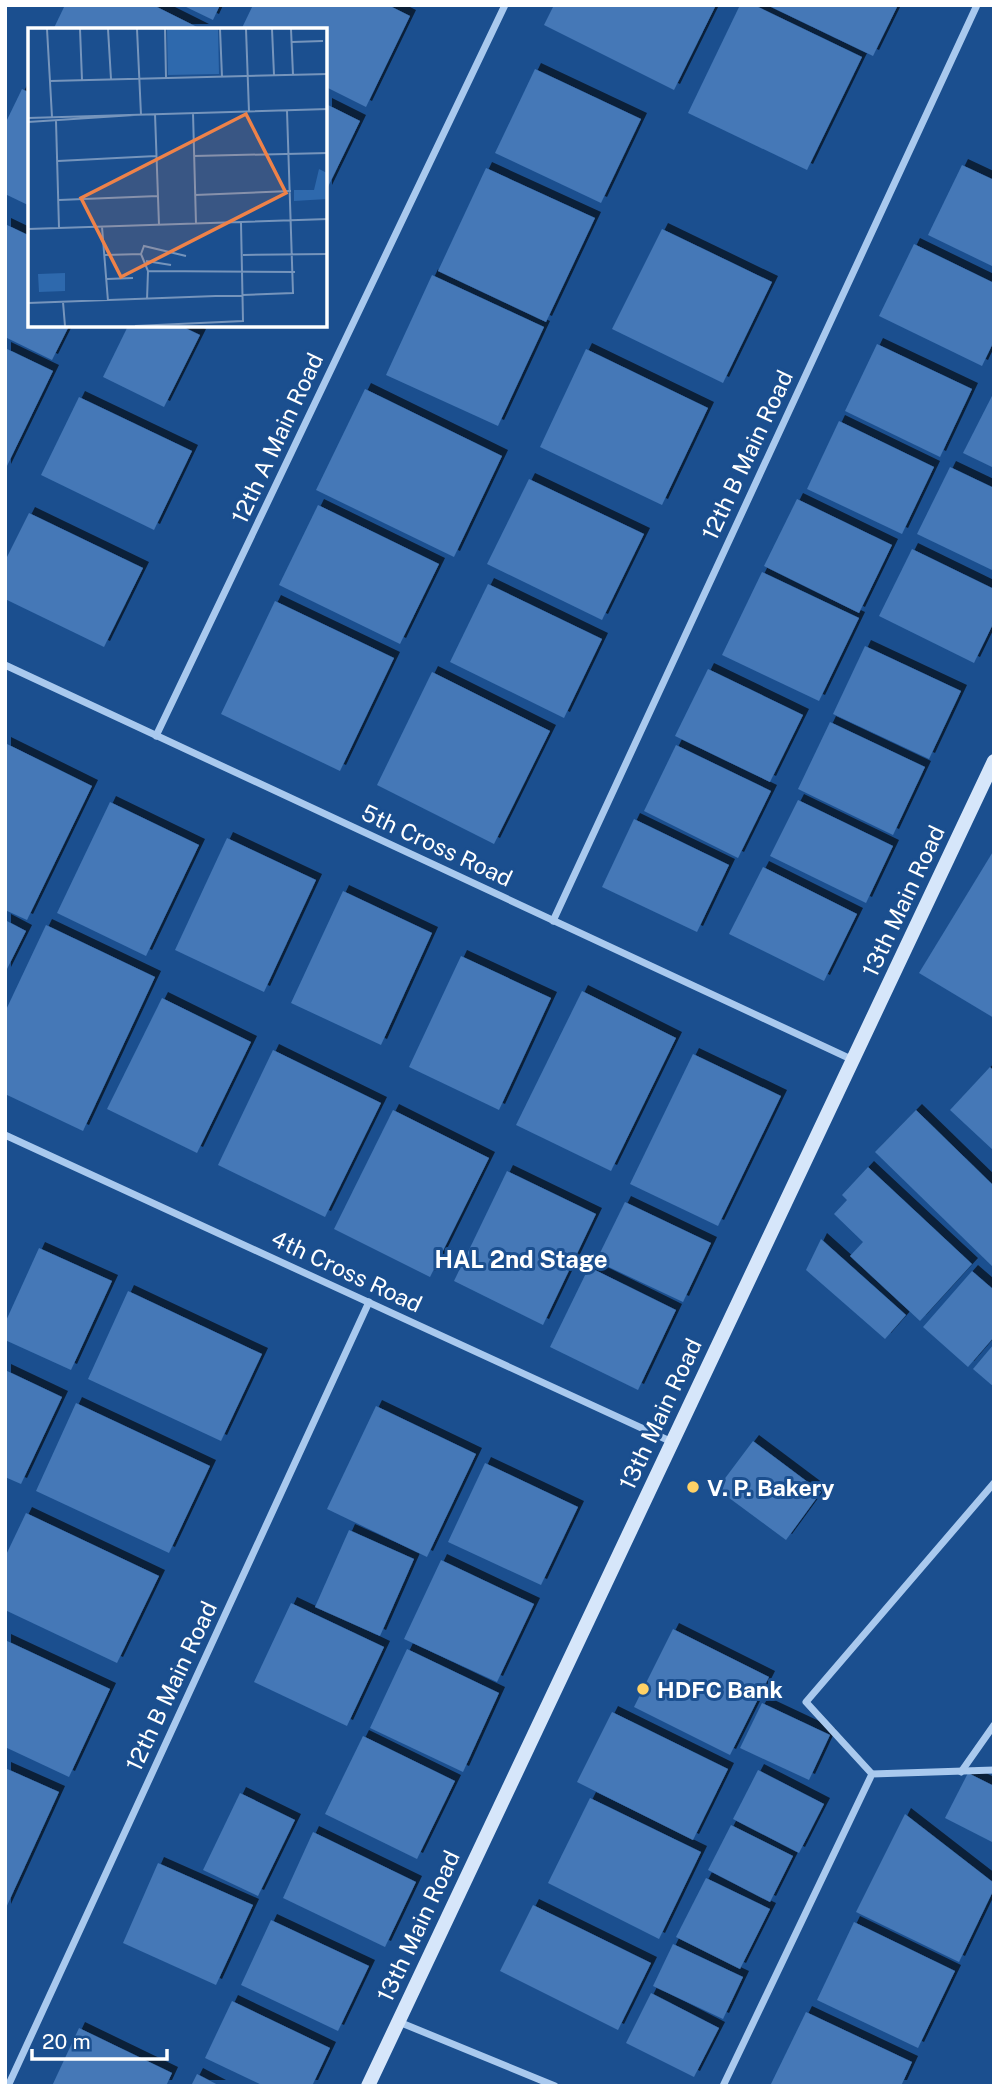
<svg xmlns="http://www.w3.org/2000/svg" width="999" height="2091" viewBox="0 0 999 2091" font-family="'Public Sans',sans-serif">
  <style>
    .building { fill: #4478b7; filter: url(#shadow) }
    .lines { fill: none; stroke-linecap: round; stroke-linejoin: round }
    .street { stroke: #a9c9ee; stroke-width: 7 }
    .secondary { stroke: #d6e6fa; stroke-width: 14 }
    .poi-dot { fill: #ffd166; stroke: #1b4f8f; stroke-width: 2.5 }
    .labels { text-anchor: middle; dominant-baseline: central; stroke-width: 6; stroke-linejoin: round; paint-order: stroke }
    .street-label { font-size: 23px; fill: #fff; stroke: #1b4f8f }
    .poi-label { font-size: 23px; font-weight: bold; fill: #fff; stroke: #1b4f8f; text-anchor: start }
    .neighbourhood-label { font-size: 24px; font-weight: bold; fill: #fff; stroke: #1b4f8f }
    .inset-road { fill: none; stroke: #7695bc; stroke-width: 2 }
    .view { fill: #ee8249; fill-opacity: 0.15; stroke: #ee8249; stroke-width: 3.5 }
    .inset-edge { fill: none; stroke: #fff; stroke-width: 3.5 }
  </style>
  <defs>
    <filter id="shadow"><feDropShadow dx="6" dy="-6" stdDeviation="0" flood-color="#0009"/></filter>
  </defs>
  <rect width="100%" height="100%" fill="#1b4f8f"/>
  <g class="building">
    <path d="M65,5H153L203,30H53Z"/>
    <path d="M182,5H220L213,20Z"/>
    <path d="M253,5H388L410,16L366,107L326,87V30H241Z"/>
    <path d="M554,5H716L674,90L544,25Z"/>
    <path d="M740,5H754L862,57L807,170L688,113Z"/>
    <path d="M767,5H898L873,56Z"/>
    <path d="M535,69L641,119L601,203L495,153Z"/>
    <path d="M22,89L30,93V206L5,194V124Z"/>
    <path d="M326,104L360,121L326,191Z"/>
    <path d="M962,165L994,180V267L928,235Z"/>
    <path d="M486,168L595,218L546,322L438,271Z"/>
    <path d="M5,224L30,236V326H69L52,360L5,337Z"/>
    <path d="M662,229L772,282L723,383L612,329Z"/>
    <path d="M914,244L994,283V341L982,366L879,316Z"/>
    <path d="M432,275L544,327L498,426L386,375Z"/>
    <path d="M128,326H181L200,335L164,407L103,377Z"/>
    <path d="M877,344L972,389L940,457L845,411Z"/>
    <path d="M5,348L53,371L5,470Z"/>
    <path d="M586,349L708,408L662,505L540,447Z"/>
    <path d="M365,389L502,456L454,557L316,490Z"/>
    <path d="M994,392V468L963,453Z"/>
    <path d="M79,397L192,451L154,530L41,475Z"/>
    <path d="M839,421L934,467L902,534L807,489Z"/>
    <path d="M950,467L994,488V571L917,534Z"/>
    <path d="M529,479L644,534L602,620L487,564Z"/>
    <path d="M797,499L892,545L859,613L764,566Z"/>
    <path d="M318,505L439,564L400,644L279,585Z"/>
    <path d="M29,513L143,568L104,647L5,599V561Z"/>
    <path d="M912,549L994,589V622L974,663L879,616Z"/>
    <path d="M762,572L859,618L819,701L722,655Z"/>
    <path d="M488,584L602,639L564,718L450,662Z"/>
    <path d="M275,601L394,658L340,771L221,714Z"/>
    <path d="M865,646L961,691L929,759L833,714Z"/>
    <path d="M708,669L803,715L770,782L675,736Z"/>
    <path d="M432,672L550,731L494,844L377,785Z"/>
    <path d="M830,722L925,767L893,835L798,789Z"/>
    <path d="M5,743L92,786L27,920L5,910Z"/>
    <path d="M676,745L771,791L738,858L644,811Z"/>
    <path d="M798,800L893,846L866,903L770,856Z"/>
    <path d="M110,802L199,845L146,956L57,913Z"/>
    <path d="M634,819L729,865L697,932L602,887Z"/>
    <path d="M227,838L316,880L264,992L175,950Z"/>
    <path d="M994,850V1018L919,973Z"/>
    <path d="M763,867L857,914L824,981L729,934Z"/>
    <path d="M343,891L432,933L381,1045L291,1003Z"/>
    <path d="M5,920L26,931L5,973Z"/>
    <path d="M46,925L155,977L83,1131L5,1094V1012Z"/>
    <path d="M461,956L551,998L499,1110L409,1067Z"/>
    <path d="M582,991L676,1038L611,1171L516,1125Z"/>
    <path d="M162,998L251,1042L197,1153L107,1109Z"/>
    <path d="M273,1050L381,1103L325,1217L218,1165Z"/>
    <path d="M693,1054L781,1096L718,1226L630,1184Z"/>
    <path d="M990,1067L994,1071V1151L950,1110Z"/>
    <path d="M393,1110L489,1158L430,1277L334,1229Z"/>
    <path d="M916,1110L994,1186V1268L875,1152Z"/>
    <path d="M868,1167L972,1264L920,1321L850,1256L863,1242L834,1214L847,1200L842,1195Z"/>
    <path d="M507,1171L596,1214L543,1325L454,1281Z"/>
    <path d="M625,1202L711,1243L683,1302L596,1261Z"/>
    <path d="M821,1239L906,1315L885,1339L806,1270Z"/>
    <path d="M39,1248L112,1281L71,1370L5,1340V1323Z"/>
    <path d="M589,1267L676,1310L638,1390L550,1347Z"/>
    <path d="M972,1271L994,1290V1337L968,1367L923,1327Z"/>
    <path d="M128,1291L262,1354L221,1441L88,1379Z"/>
    <path d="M994,1344V1387L973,1369Z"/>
    <path d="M5,1370L62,1397L21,1484L5,1477Z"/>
    <path d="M76,1403L210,1466L169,1553L36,1491Z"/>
    <path d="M376,1406L476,1454L427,1557L327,1509Z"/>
    <path d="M753,1441L821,1492L786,1540L717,1489Z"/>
    <path d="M485,1463L578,1507L541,1585L448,1542Z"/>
    <path d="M26,1513L159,1576L117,1663L5,1610V1557Z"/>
    <path d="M349,1530L414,1559L380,1636L315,1607Z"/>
    <path d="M441,1560L534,1604L497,1682L404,1639Z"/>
    <path d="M291,1603L384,1647L347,1726L254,1682Z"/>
    <path d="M673,1629L769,1677L730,1755L634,1707Z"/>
    <path d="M5,1640L110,1689L69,1777L5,1747Z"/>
    <path d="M407,1649L499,1693L463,1772L370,1728Z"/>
    <path d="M762,1703L830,1735L809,1780L740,1748Z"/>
    <path d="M612,1712L728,1769L693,1840L577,1782Z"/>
    <path d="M363,1736L455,1781L417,1859L325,1814Z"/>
    <path d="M5,1768L59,1792L5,1910Z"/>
    <path d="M758,1770L824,1804L799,1853L733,1819Z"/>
    <path d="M968,1773L994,1786V1843L945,1818Z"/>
    <path d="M240,1793L295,1820L258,1896L203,1870Z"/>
    <path d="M590,1798L701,1852L659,1939L548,1883Z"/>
    <path d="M905,1814L994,1883V1889L959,1962L856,1912Z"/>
    <path d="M731,1825L793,1856L770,1902L708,1870Z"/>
    <path d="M313,1832L416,1882L385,1947L283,1898Z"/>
    <path d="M158,1863L253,1905L216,1985L123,1943Z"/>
    <path d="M706,1878L770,1909L740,1969L676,1937Z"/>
    <path d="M533,1905L651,1963L618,2030L500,1971Z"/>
    <path d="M271,1920L369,1966L338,2031L241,1985Z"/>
    <path d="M854,1922L955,1971L918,2048L817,2000Z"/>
    <path d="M673,1944L743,1977L723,2019L653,1986Z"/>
    <path d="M651,1993L719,2028L694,2077L626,2043Z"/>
    <path d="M232,2001L330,2048L312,2086H264L205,2058Z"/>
    <path d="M806,2012L912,2062L901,2086H770Z"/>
    <path d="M79,2028L172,2073L166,2086H52Z"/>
    <path d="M197,2074L220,2086H191Z"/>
  </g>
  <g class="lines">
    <g class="street">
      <path d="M5,665L853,1060"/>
      <path d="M156,736L505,5"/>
      <path d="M553,921L977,5"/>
      <path d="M5,1135L672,1442"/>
      <path d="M961,1772L994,1725"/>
      <path d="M872,1774L806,1702L994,1483"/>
      <path d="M399,2022L555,2086"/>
      <path d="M8,2086L369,1302"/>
      <path d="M723,2086L872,1774L994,1770"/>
    </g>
    <path class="secondary" d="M368,2086L994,761"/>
  </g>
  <g class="poi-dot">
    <circle cx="693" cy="1487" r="7"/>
    <circle cx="643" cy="1689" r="7"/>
  </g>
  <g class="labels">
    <g class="street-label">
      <text transform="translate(277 438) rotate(-65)">12th A Main Road</text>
      <text transform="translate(747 455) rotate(-65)">12th B Main Road</text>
      <text transform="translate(437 845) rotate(25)">5th Cross Road</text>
      <text transform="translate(903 901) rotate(-65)">13th Main Road</text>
      <text transform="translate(347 1271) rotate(25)">4th Cross Road</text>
      <text transform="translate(660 1414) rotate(-65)">13th Main Road</text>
      <text transform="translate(171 1686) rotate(-65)">12th B Main Road</text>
      <text transform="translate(418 1926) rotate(-65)">13th Main Road</text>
    </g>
    <g class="poi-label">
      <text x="707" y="1487">V. P. Bakery</text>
      <text x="657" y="1689">HDFC Bank</text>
    </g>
    <g class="neighbourhood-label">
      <text x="521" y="1259">HAL 2nd Stage</text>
    </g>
  </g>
  <g transform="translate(28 28)">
    <rect width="299" height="299" fill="#1b4f8f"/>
    <path d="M139,1H190L191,46L140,47ZM291,141L299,145V171L266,173V162H286ZM37,245V263L11,264L10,246Z" fill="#2e69ad"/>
    <path class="inset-road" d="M19,1L24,89M52,1L54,52M80,1L83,51M109,1L113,87M137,1L138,50M192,1L194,49M218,1L221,84M244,1L246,47M263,1L265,47M264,14L295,13M22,53L300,46M165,85L168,196M127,86L131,197M0,90L300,81M28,93L31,200M0,94L106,87M166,128L300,125M30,133L128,128M167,167L263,163M31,172L130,168M74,199L80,273M0,201L300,191M113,226L116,218L158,228M77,227L113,226L120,243L119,272M215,227L300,226M118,233L143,237M120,243L267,244M79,251L105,250M35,274L37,298M0,275L265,265L259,83M107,298L215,293L213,195"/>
    <path class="view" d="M218,86L258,165L93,249L53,170Z"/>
    <rect width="299" height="299" class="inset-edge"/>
  </g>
  <rect width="999" height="2091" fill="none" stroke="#ffffff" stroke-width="14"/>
  <path d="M32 2049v10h135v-10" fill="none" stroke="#ffffff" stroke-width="3.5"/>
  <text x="42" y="2049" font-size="21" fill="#ffffff" stroke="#1b4f8f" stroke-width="5" paint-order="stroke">20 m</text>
</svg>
